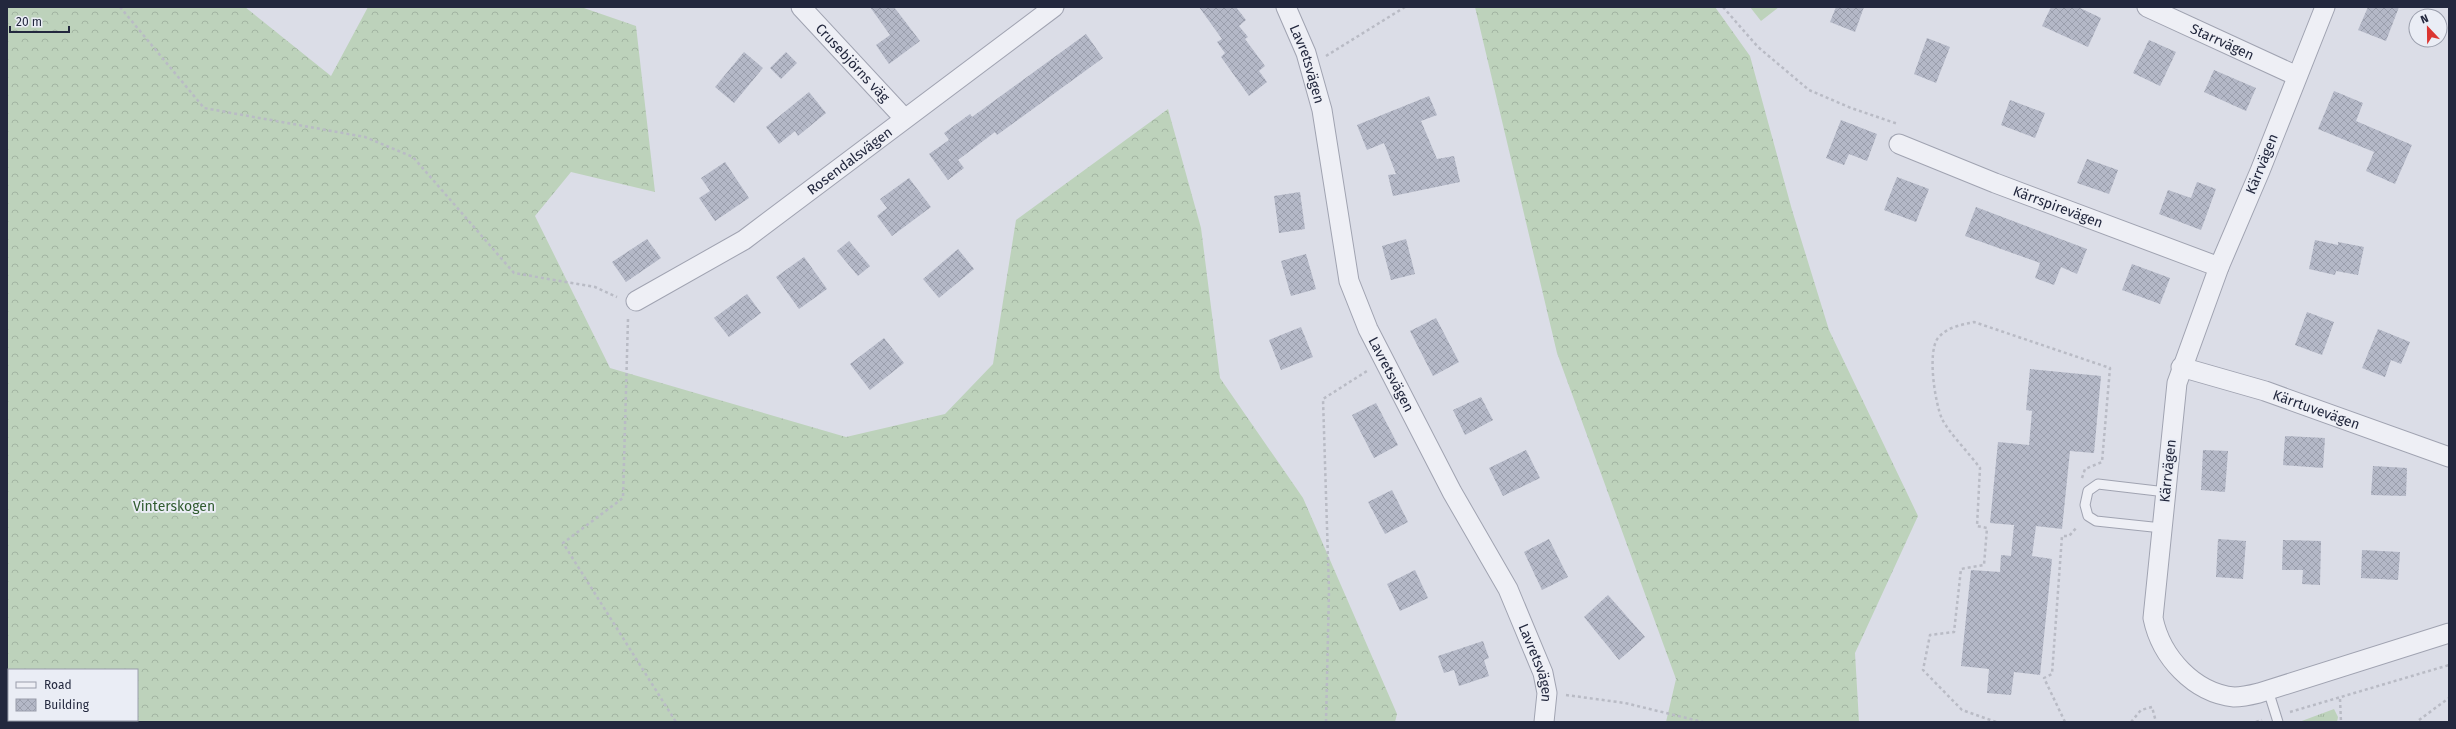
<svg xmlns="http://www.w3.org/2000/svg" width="2456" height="729" viewBox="0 0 2456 729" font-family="'Fira Sans',sans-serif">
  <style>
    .grass { fill: url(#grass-tufts) }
    .forest { fill: url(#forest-crowns); fill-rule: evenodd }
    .pitch { fill: #bdd2bb }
    .building { fill: url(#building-cross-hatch) }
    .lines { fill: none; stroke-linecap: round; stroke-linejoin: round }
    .lane-casing { stroke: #a0a3b1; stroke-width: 11 }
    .street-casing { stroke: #a0a3b1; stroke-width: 21 }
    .path { stroke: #b9bbc5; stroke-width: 2.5; stroke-dasharray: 3 3; stroke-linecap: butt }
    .lane { stroke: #eeeff5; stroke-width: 9 }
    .street { stroke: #eeeff5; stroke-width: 19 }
    .labels { text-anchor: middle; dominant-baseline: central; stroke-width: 4; stroke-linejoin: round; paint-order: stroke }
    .street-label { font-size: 14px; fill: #23283e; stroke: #eaedf5 }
    .park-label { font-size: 14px; fill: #305b2f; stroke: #eaedf5 }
  </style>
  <defs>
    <pattern id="grass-tufts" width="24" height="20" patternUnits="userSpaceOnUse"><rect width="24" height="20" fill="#bdd2bb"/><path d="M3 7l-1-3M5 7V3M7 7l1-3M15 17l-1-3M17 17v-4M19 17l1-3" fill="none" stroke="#a2b4a2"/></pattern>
    <pattern id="forest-crowns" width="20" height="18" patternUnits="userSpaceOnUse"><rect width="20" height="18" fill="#bdd2bb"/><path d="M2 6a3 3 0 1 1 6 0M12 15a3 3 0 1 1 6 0" fill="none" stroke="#a2b4a2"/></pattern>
    <pattern id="building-cross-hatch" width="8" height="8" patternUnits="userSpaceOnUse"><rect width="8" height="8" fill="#b4b8c7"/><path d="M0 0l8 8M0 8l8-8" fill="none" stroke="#9a9eac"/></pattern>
  </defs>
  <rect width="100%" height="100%" fill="#dbdde7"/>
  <path class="grass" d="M2334,709L2338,717L2337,722H2299Z"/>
  <g class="forest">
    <path d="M7,7H245L331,76L368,7H581L636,26L655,192L571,172L535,216L610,368L846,437L945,414L993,364L1016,220L1168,109L1201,228L1220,378L1303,498L1397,714L1395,722H7ZM9,670H137V720H9Z"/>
    <path d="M1475,7H1715L1750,56L1792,210L1829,330L1918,516L1855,653L1859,722H1666L1676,679L1557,353Z"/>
  </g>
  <path class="pitch" d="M1750,7H1779L1761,21Z"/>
  <g class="building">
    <path d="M870,7H894L920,41L889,64L876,45L890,35Z"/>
    <path d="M1199,7H1236L1246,20L1239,26L1248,37L1245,39L1265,66L1259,71L1267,82L1249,96L1221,57L1225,53L1217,42L1222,39Z"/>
    <path d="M1836,7H1864L1855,32L1830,22Z"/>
    <path d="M2051,7H2078L2101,18L2088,47L2042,26Z"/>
    <path d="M2368,7H2399L2386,41L2358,30Z"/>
    <path d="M1086,34L1103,58L997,135L995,132L958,160L964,168L948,180L929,154L949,140L944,133L970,114L972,117Z"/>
    <path d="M1927,38L1950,47L1936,83L1914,74Z"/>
    <path d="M2149,40L2176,52L2160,86L2133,73Z"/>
    <path d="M744,52L763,68L734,103L715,87Z"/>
    <path d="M786,52L797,63L781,79L770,68Z"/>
    <path d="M2214,70L2256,88L2246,111L2204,92Z"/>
    <path d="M2334,91L2363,103L2356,121L2412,145L2395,184L2366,171L2374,152L2318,129Z"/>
    <path d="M809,92L826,113L798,136L795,131L779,144L766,127Z"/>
    <path d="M1429,96L1437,115L1421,121L1437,159L1454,156L1460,182L1393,196L1388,175L1396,174L1384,143L1367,150L1357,125Z"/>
    <path d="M2010,100L2045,113L2035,138L2001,125Z"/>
    <path d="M1841,120L1877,134L1867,161L1849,154L1844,165L1826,158Z"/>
    <path d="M2087,159L2118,170L2109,194L2077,183Z"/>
    <path d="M725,162L749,198L715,221L699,198L710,191L701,178Z"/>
    <path d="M1897,177L1929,189L1916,222L1884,210Z"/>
    <path d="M909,178L931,207L892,236L877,216L887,208L880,199Z"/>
    <path d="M2197,182L2216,189L2201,230L2159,214L2168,190L2191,198Z"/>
    <path d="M1300,192L1305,229L1279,233L1274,196Z"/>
    <path d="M1976,207L2087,249L2077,274L2061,267L2054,285L2035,278L2040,263L1965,236Z"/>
    <path d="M647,239L661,258L626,282L612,262Z"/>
    <path d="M1406,239L1415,274L1391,280L1382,246Z"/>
    <path d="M2315,240L2338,245V242L2364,247L2358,275L2336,271L2335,275L2309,269Z"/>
    <path d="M849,241L870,266L858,276L837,251Z"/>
    <path d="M958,249L974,269L939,298L923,279Z"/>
    <path d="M1306,254L1316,289L1291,296L1281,261Z"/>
    <path d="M804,257L827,289L799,309L776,277Z"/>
    <path d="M2132,264L2170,278L2160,304L2122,290Z"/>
    <path d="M747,294L761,313L729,337L714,318Z"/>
    <path d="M2307,312L2334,322L2322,355L2295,345Z"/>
    <path d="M1436,318L1459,362L1433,376L1410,331Z"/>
    <path d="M1301,327L1313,357L1281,370L1269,340Z"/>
    <path d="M2378,329L2410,342L2401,364L2391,360L2385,377L2362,368Z"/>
    <path d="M884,338L904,363L870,390L850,364Z"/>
    <path d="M2030,369L2101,376L2094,453L2070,451L2062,529L2036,526L2032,556L2052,559L2040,675L2014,672L2011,695L1987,693L1989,669L1961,666L1971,570L2000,572L2001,555L2011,556L2014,525L1990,523L1998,442L2029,445L2032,411L2026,410Z"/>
    <path d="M1481,397L1493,420L1465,435L1453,410Z"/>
    <path d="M1376,403L1398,445L1374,458L1352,415Z"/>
    <path d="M2285,436L2325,438L2323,468L2283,465Z"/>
    <path d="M1526,450L1540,478L1503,496L1489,468Z"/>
    <path d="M2203,450L2228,451L2225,492L2201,490Z"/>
    <path d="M2373,466L2407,468L2406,496L2371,495Z"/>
    <path d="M1392,490L1408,522L1385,534L1368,502Z"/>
    <path d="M1549,539L1568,577L1542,590L1524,552Z"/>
    <path d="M2218,539L2246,541L2243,579L2216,577Z"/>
    <path d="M2283,540L2321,541L2320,585L2302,584L2303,570H2282Z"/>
    <path d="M2362,550L2400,552L2398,580L2361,578Z"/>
    <path d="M1415,570L1428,598L1400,611L1387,584Z"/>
    <path d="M1608,595L1645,637L1619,660L1584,617Z"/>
    <path d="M1483,641L1489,658L1484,660L1489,676L1459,686L1454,670L1444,673L1438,656Z"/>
  </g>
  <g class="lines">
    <defs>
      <g id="lane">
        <path d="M2162,528L2096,521L2088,516L2085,505L2088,491L2098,484L2166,492"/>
        <path d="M2268,690L2278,722"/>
      </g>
      <g id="street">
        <path id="s1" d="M801,7L904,118"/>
        <path id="s2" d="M1286,7L1306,53L1322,110L1349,281L1368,329L1452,492L1508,589L1543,673L1547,693L1544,722"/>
        <path id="s3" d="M2147,7L2297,76"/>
        <path d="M2325,7L2260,171L2219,267L2177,383L2153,618C2161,657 2194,693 2234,697C2242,697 2251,695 2259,693L2449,633"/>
        <path id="s4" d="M1899,144L1995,183L2219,267"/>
        <path id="s5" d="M636,301L744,240L1054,7"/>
        <path id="s6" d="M2181,367L2265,391L2449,457"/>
      </g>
    </defs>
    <use href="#lane" class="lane-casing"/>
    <use href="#street" class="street-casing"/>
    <g class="path">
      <path d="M120,7L204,108L365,137L413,157L514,273L595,287L617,297"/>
      <path d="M1723,7L1758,47L1809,90L1851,108L1898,124"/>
      <path d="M1326,56L1405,7"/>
      <path d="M628,319L623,498L563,543L676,722"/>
      <path d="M1566,695L1625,703L1703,722"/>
      <path d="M2340,699L2341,722"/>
      <path d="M2290,712L2449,665"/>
      <path d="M2419,720L2449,698"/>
      <path d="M1326,722L1329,591L1323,399L1367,371"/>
      <path d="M1996,722L1962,710L1923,670L1930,635L1954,632L1961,569L1984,565L1987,528L1977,526L1980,468C1969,453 1950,434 1942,419C1935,403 1927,352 1938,338C1947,327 1961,325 1974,322L2110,368L2102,462L2085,469L2082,478"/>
      <path d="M2065,722L2044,678L2052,674L2062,536H2069L2077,527"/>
      <path d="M2131,722L2141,710L2152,707L2156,722"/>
      <path d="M2256,722L2262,720"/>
    </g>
    <use href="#lane" class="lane"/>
    <use href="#street" class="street"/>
  </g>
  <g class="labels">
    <g class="street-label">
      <text stroke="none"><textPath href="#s3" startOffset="83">Starrvägen</textPath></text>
      <text stroke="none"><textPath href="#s1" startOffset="76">Crusebjörns väg</textPath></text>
      <text stroke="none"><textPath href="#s2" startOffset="61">Lavretsvägen</textPath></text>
      <text stroke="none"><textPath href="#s5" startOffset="256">Rosendalsvägen</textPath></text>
      <text transform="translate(2262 164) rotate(-68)">Kärrvägen</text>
      <text stroke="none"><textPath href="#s4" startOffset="171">Kärrspirevägen</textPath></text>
      <text stroke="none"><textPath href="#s2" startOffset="385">Lavretsvägen</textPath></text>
      <text stroke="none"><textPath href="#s6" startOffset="142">Kärrtuvevägen</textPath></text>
      <text transform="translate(2168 471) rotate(-84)">Kärrvägen</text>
      <text stroke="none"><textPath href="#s2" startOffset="709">Lavretsvägen</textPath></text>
    </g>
    <g class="park-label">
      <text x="174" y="506">Vinterskogen</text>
    </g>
  </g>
  <rect width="2456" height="729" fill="none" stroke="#23283e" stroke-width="16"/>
  <rect x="8" y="669" width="130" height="52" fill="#eaedf5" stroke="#9a9eac"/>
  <rect x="16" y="682" width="20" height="6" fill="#eeeff5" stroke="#9a9eac"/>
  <text x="44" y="689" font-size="12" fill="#23283e">Road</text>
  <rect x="16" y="699" width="20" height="12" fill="url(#building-cross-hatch)" stroke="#9a9eac"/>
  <text x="44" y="709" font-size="12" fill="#23283e">Building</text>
  <g transform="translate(2428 28) rotate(338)"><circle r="19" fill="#eaedf5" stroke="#9a9eac"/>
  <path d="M0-3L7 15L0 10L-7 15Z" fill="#db3531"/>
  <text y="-6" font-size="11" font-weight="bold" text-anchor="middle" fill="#23283e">N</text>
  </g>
  <path d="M10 26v6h59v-6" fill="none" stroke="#23283e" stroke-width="2"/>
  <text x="16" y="26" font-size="12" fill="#23283e" stroke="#eaedf5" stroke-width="3" paint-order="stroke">20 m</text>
</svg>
